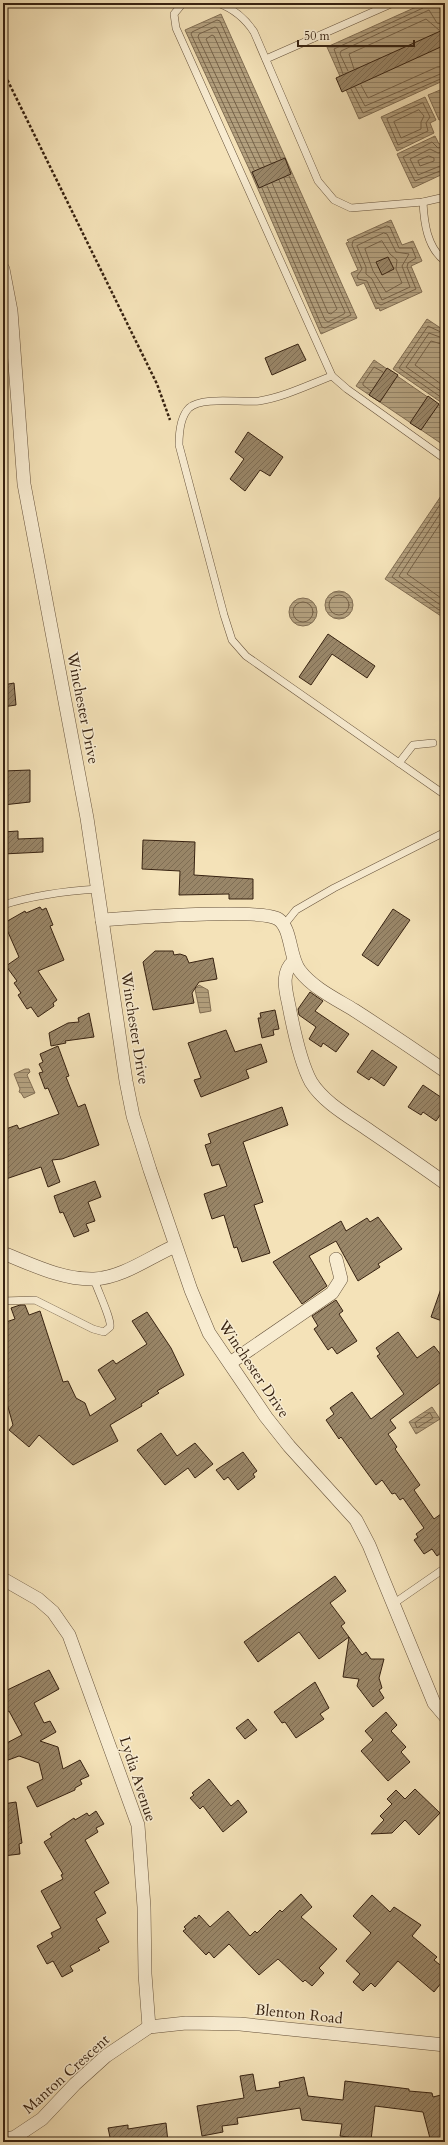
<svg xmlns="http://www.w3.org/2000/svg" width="448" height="2145" viewBox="0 0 448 2145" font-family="Cardo,serif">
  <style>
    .water { fill: url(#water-rules); stroke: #826e53 }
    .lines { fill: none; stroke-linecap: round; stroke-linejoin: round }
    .shore { stroke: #766248; stroke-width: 1 }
    .building { fill: url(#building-hatch); stroke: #372211 }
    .service-casing { stroke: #66523b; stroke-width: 8 }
    .minor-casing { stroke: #66523b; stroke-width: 14 }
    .path { stroke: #372211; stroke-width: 2.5; stroke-dasharray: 3 2; stroke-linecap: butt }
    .service { stroke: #f8ecd1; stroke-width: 7 }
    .minor { stroke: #f8ecd1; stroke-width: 13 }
    .labels { text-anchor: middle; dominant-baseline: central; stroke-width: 3; stroke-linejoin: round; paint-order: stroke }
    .street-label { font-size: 15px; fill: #372211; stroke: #f8ecd1 }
  </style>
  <defs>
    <pattern id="water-rules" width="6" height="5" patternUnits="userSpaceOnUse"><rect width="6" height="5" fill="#b4a17f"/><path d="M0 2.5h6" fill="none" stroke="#938367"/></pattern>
    <pattern id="building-hatch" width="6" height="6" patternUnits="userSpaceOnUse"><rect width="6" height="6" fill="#998668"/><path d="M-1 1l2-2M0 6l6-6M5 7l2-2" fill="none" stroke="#7e6d54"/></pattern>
  </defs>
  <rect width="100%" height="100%" fill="#f4e2b8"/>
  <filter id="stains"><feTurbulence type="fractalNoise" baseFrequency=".005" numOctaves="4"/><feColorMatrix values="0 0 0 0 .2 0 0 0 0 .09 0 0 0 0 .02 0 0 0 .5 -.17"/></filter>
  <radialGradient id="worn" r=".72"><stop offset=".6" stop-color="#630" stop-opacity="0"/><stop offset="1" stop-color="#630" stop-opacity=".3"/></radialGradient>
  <g class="water">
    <path d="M425,3H437L445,20V80L359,119L327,47Z"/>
    <path d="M221,14L357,318L321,334L251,173L185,30Z"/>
    <path d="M445,88V118L439,120L428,95Z"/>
    <path d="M425,97L436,120L430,123L434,133L397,151L381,117Z"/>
    <path d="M435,136L439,144L445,142V173L413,188L397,154Z"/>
    <path d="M391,220L402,245L413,241L422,261L411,266L422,292L380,311L379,308L376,309L364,283L357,286L351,273L358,270L346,243L349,242L347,240Z"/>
    <path d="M427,319L445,331V405L393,369Z"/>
    <path d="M374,360L445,409V446L356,386Z"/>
    <path d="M443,493L445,494V611L441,616L385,579Z"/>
    <circle cx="339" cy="605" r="14"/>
    <circle cx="303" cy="612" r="14"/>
    <path d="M199,985L208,990L211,1011L200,1013L195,989Z"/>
    <path d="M25,1069H29L30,1072L27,1075L35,1093L24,1098L21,1093L19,1092L20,1089L14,1074Z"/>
    <path d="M432,1407L440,1419L416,1434L409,1422Z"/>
  </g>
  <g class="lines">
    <g class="shore">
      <path d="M354,69L349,54L426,19L439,30"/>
      <path d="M348,71L340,54L341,51L429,10L437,23L445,25"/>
      <path d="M343,74L334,49L423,8L426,3"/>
      <path d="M361,85L368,98L437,67L445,66"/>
      <path d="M355,87L365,106L445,72"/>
      <path d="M351,89L363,113L445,77"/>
      <path d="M423,103L430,117L426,123L428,131L398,145L387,119Z"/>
      <path d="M419,110L424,116L421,122V129L401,138L394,122Z"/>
      <path d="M445,146L438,148L432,142L403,157L415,181L445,169"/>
      <path d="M445,152L438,153L430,149L410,159L418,175L445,164"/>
      <path d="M429,156L434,158V161L420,166L418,161Z"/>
      <path d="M264,166L206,39L212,35L214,36L271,163"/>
      <path d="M259,168L198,37L199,34L215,27L217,28L277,160"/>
      <path d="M254,170L191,34L192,32L217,20L220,21L281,159"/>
      <path d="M272,183L328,313L331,314L337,309L279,180"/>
      <path d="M267,186L325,320L328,322L344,314L345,312L284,178"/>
      <path d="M262,188L322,327L325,328L351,315L289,176"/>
      <path d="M387,226L390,227L399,248H412L416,258L408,263L407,267L416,289L381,305L377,303L367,281L358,279L357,276L362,269L352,245L353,241Z"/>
      <path d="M384,233L387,234L396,252L409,254L402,266L410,287L382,300L372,279L366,274V267L357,246Z"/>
      <path d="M382,241L390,254L397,260L396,269L402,283L386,292L373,271L365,249Z"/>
      <path d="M445,334L428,326L399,368L445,400"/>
      <path d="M445,339L429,333L406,367L445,394"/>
      <path d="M445,345L431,341L415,365L445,387"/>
      <path d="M371,391L363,385V383L374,367L383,372"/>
      <path d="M445,497L392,577L439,610L445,609"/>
      <path d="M445,506L399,576L439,604H445"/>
      <path d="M445,516L407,574L441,598H445"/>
      <circle cx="339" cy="605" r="10"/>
      <circle cx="303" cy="612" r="10"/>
      <path d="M430,1413L433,1418L417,1428L415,1423Z"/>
    </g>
  </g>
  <g class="building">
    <path d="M445,29V45L342,92L336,78Z"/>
    <path d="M285,158L291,174L259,188L252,172Z"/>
    <path d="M388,257L394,269L382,275L376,262Z"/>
    <path d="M298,344L306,360L272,375L265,358Z"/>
    <path d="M387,368L398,375L380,402L369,395Z"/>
    <path d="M428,396L439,404L421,430L410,423Z"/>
    <path d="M248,432L283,457L270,476L260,470L245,491L230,479L244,459L235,452Z"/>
    <path d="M328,634L375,666L367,678L332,654L311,685L299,677Z"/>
    <path d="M14,683L16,705L3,707V685Z"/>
    <path d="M30,770V802L3,805V771Z"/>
    <path d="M18,831V839L43,838V852L3,854V832Z"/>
    <path d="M143,840L195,842L194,875L253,879V899H229V894L179,895L180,871L142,869Z"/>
    <path d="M40,907L42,910L46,908L53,925L50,926L64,960L38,971L57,1000L53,1003L54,1006L38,1017L31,1007L27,1009L18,995L21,993L14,983L17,981L6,966L19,957L4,923L25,911L26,913Z"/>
    <path d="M393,909L410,920L378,966L362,955Z"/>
    <path d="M155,951H173L174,955L180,954L186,956L189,963L213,958L217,979L199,982L192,993L194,1003L153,1010L143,962Z"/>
    <path d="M310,992L323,1001L315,1011L349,1034L336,1052L323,1043L321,1047L309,1039L316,1027L299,1015L298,1009Z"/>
    <path d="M275,1010L279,1029L273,1030L274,1035L262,1038L258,1018H261L260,1013Z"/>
    <path d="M89,1013L94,1037L65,1041L66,1043L51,1046L49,1033L68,1023L79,1022L78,1018Z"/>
    <path d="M226,1030L235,1052L261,1044L267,1062L246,1070L249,1078L201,1097L194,1080L201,1078L188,1043Z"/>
    <path d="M58,1046L69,1076L66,1077L78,1107L85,1104L99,1145L62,1159L52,1160L60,1182L48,1187L41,1167L3,1180V1130L17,1125L19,1129L59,1114L48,1088L45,1089L39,1073L43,1072L39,1064L43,1062L40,1054Z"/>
    <path d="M372,1050L397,1067L384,1086L371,1077L369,1080L357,1072Z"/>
    <path d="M423,1085L445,1100V1108L436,1121L423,1112L421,1115L408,1107Z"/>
    <path d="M282,1107L288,1125L243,1142L263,1202L254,1205L270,1253L242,1262L237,1247L234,1248L224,1215L212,1219L204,1194L227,1186L219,1164L212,1166L205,1145L211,1143L208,1134Z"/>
    <path d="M95,1181L101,1197L88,1202L95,1221L86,1224L89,1231L74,1237L63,1212L60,1213L54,1196Z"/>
    <path d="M378,1217L402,1249L378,1264L380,1267L358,1281L336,1241L309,1256L327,1286L302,1304L273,1262L341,1221L346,1231L367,1218L370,1222Z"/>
    <path d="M443,1283H445V1322L431,1317Z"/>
    <path d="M336,1300L343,1311L339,1314L357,1341L337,1354L332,1347L328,1350L314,1329L318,1326L312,1316Z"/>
    <path d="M20,1305H25L29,1315L40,1311L63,1382L68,1381L76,1398L85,1403L90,1416L116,1399L98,1370L113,1360L116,1364L147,1344L132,1321L147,1312L171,1348L184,1375L157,1391L159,1393L141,1404L142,1406L110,1425L118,1441L73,1465L39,1435L29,1447L9,1430L13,1425L3,1389V1334L7,1333L3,1323L15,1319L11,1308Z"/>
    <path d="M398,1332L417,1358L434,1346L445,1360V1379L390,1420L396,1428L388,1434L397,1447L395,1449L420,1485L414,1490L434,1519L445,1511V1550L437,1556L432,1549L424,1554L414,1540L418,1537L416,1534L424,1528L403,1498L400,1500L395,1493L392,1494L382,1480L376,1485L341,1437L339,1439L326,1420L334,1414L330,1408L352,1392L371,1419L404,1394L377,1356L380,1354L376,1348Z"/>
    <path d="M161,1433L177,1456L195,1443L213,1464L195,1478L188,1468L165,1485L137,1450Z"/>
    <path d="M243,1452L257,1471L253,1474L255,1477L238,1490L228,1477L224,1480L216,1470Z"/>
    <path d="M335,1576L346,1591L330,1603L345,1623L341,1626L362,1655L366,1652L371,1659H384L379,1678L382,1688L379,1690L384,1698L373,1707L357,1686L359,1679L343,1677L349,1637L319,1659L299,1632L258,1662L244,1642Z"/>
    <path d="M49,1670L59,1689L34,1703L44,1723L50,1721L56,1732L40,1741L58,1747L63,1769L80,1760L89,1776L80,1780L82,1784L75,1788V1790L37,1807L27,1787L43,1779L39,1763L19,1756L3,1762V1745L22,1735L9,1711L3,1714V1692Z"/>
    <path d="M315,1682L329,1708L320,1714L324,1719L296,1738L285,1722L282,1723L274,1712Z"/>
    <path d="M386,1712L397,1725L391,1731L406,1747L401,1752L410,1762L388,1781L361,1751L373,1740L365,1731Z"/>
    <path d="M248,1719L257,1730L245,1739L236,1728Z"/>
    <path d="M209,1779L231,1806L238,1800L247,1812L223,1832L203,1806L200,1809L190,1798L194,1795L192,1793Z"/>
    <path d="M415,1789L440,1813L419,1835L405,1820L392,1833L371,1834L384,1820L380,1816L392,1804L387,1799L396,1790L405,1799Z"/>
    <path d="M16,1802L22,1843L19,1844L20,1854L3,1856V1804Z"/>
    <path d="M96,1811L104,1824L96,1828L98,1832L85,1840L109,1883L94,1892L106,1913L96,1919L109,1942L98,1948L100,1950L70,1966L73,1971L62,1977L53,1961L47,1964L37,1946L53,1937L51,1933L61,1928L41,1891L63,1879L61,1875L63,1874L44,1842L52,1837L50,1834L74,1818L75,1820L87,1813L89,1816Z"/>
    <path d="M301,1894L312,1907L301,1917L337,1949L319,1968L324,1973L312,1986L305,1980L303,1982L278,1959L259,1975L229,1944L214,1958L209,1952L206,1955L183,1931L186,1929L184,1927L195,1917L196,1919L199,1915L210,1927L228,1911L250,1936L255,1931L257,1933L280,1910L282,1912Z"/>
    <path d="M372,1895L390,1912L394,1907L421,1925L412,1936L437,1957L434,1960L445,1969V1978L434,1992L398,1961L375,1987L371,1983L363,1991L353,1982L360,1974L346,1961L371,1933L353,1916Z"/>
    <path d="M253,2074L256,2091L280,2087L279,2082L304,2077L308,2096L343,2100L345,2081L409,2089V2091L432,2093L433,2097L445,2094V2142H431L423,2112L375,2106L371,2140L340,2136L342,2124L302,2120L300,2108L237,2118L238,2124L222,2126L223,2132L202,2136L197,2106L244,2098L240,2076Z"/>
    <path d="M166,2123L168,2142H111L108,2128L128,2125V2129Z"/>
  </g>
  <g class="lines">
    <defs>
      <g id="service">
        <path d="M183,3L174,14L176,28L332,376L347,389L445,459"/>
        <path d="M218,3C234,9 245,18 254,32L318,181L334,200L351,208L423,202L445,197"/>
        <path d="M266,59L393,3"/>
        <path d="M423,202C424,222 427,248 445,261"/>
        <path d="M332,376C308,385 284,397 259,401C242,403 202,396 189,408C180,417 179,433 179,445L224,615L232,640L246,656L445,795"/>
        <path d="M399,763L413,745L433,743"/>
        <path d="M3,905C34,895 65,891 98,889"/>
        <path d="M284,925L296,910L334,888L445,832"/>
        <path d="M3,1301L35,1300L93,1329L104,1332L110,1327C112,1320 97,1289 94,1279"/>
        <path d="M393,1604L445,1568"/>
      </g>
      <g id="minor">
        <path d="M3,269L11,311L24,484L87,818L126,1081L133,1116L150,1170L191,1290L209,1333L266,1417L289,1446L356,1520L369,1545L434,1703L445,1716"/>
        <path d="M102,920C129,918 260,908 278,919C292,928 289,958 300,971C313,988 336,999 354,1010C385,1030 415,1050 445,1071"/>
        <path d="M294,961C280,973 286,991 289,1006C293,1027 301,1064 311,1082C324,1103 350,1117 370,1131C395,1148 420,1165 445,1183"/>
        <path d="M3,1253C31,1264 62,1280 94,1279C122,1278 150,1257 175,1246"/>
        <path d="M230,1363L332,1293L341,1279L336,1259"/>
        <path d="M3,1579L38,1599L53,1612L69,1635L138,1825L144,1907L145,1974L149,2027"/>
        <path d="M3,2140L15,2137L42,2119L75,2084L106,2056L149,2027L186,2023L240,2024L445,2045"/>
      </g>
    </defs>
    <use href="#service" class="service-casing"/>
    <use href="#minor" class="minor-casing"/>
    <path class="path" d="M3,71L157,384L170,420"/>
    <use href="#service" class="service"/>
    <use href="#minor" class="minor"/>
  </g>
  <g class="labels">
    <g class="street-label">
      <text transform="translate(83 708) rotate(79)">Winchester Drive</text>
      <text transform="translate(135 1028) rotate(81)">Winchester Drive</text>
      <text transform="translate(254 1369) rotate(56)">Winchester Drive</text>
      <text transform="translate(138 1779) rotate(72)">Lydia Avenue</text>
      <text transform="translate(299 2014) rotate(6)">Blenton Road</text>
      <text transform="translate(66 2074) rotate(-42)">Manton Crescent</text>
    </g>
  </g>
  <rect width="448" height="2145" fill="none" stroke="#f4e2b8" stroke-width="16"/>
  <rect x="4" y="4" width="440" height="2137" fill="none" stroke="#372211" stroke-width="2"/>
  <rect x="8" y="8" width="432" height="2129" fill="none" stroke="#372211"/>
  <path d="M298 40v6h116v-6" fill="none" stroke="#372211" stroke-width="2"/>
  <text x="304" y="40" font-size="12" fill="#372211" stroke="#f8ecd1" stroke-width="3" paint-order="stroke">50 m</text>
  <rect width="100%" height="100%" filter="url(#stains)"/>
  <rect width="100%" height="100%" fill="url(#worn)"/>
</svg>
